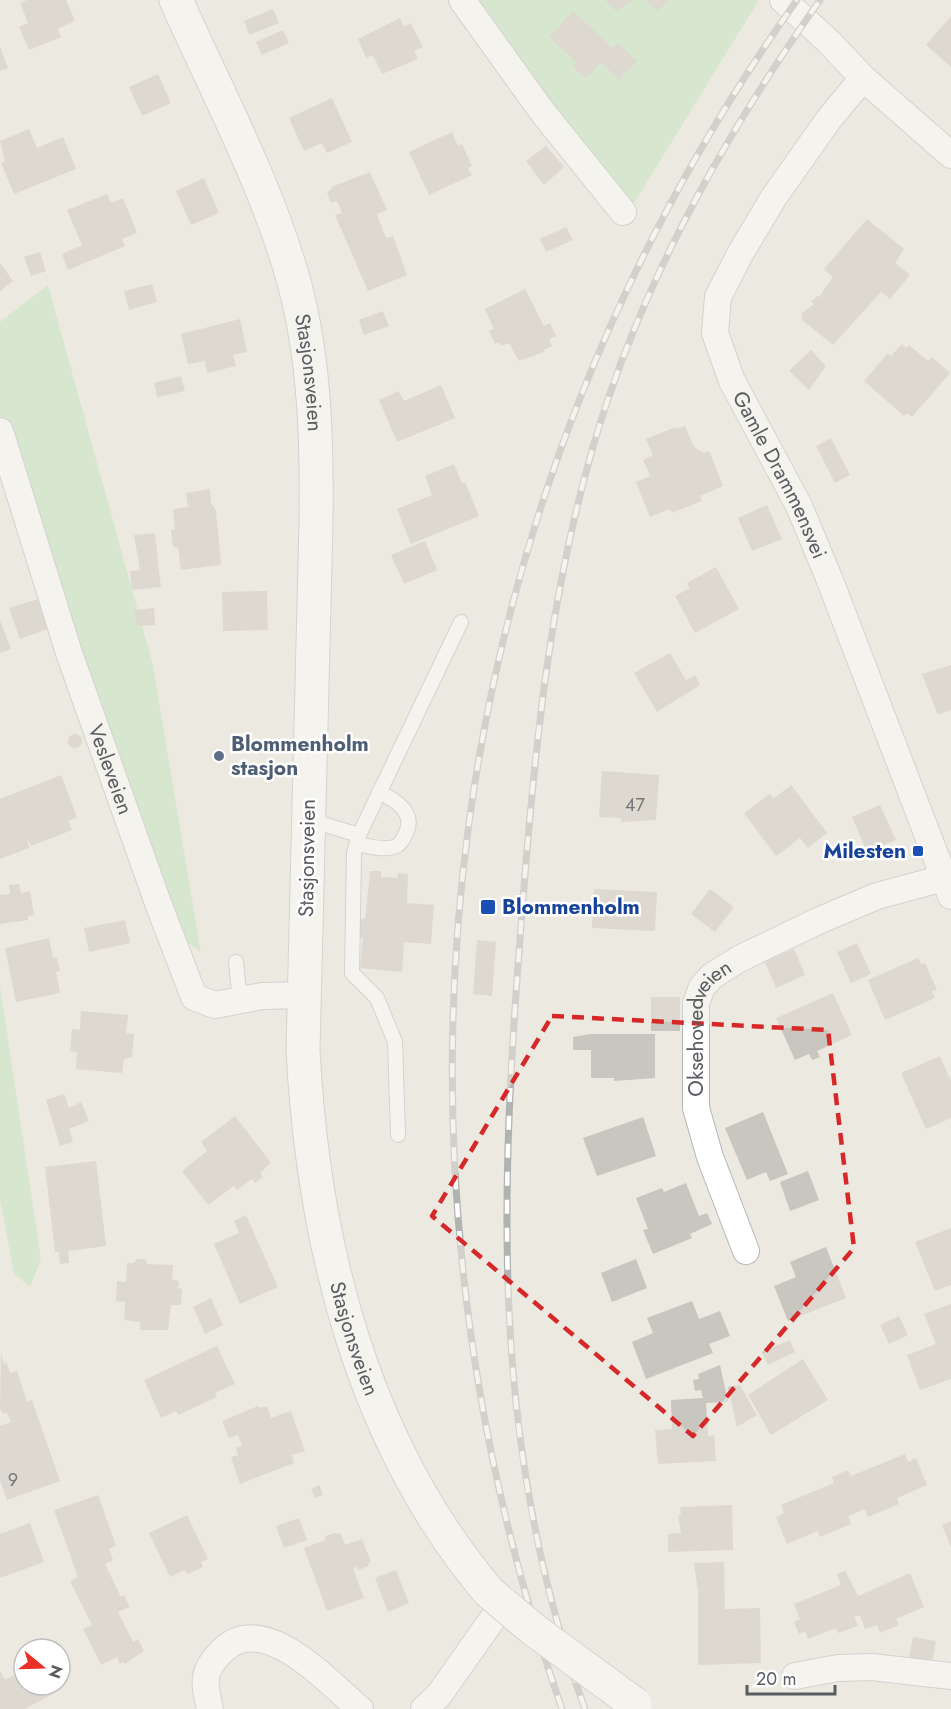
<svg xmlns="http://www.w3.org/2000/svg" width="951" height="1709" viewBox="0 0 951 1709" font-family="Jost,sans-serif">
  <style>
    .green { fill: #bde5bb }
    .building { fill: #c9c5bf }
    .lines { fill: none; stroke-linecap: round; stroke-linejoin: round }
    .service-casing { stroke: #b3b7bb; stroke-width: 16 }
    .minor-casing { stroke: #b3b7bb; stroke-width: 28 }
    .secondary-casing { stroke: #b4b8bd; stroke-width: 35 }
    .service { stroke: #fff; stroke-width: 14 }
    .minor { stroke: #fff; stroke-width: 26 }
    .secondary { stroke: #fff; stroke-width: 33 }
    .rail-casing { stroke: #b1b2b2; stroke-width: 7 }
    .rail { stroke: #fff; stroke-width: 4.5; stroke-dasharray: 14; stroke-linecap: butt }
    .secondary-bridge-casing { stroke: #b4b8bd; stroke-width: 35; stroke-linecap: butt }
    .secondary-bridge { stroke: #fff; stroke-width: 33 }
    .marked { fill: none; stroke: #d62828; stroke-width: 4.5; stroke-dasharray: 12 8; stroke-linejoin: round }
    .service-dot { fill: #5c6f8a; stroke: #fff; stroke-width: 2 }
    .transit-dot { fill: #1a4fb4; stroke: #fff; stroke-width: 2 }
    .labels { text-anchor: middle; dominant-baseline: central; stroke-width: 5; stroke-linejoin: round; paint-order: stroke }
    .number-label { font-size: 18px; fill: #757778 }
    .street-label { font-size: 21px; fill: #595d61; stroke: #fff }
    .service-label { font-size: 21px; font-weight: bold; fill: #4e5e75; stroke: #fff; text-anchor: start }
    .transit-label { font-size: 21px; font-weight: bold; fill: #164399; stroke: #fff; text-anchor: end }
  </style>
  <rect width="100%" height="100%" fill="#ece9e0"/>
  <g class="green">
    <path d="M471,0H759L633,205L488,28Z"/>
    <path d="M48,285L153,665L201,952L168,929L0,415V322Z"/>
    <path d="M0,986L41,1259L30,1287L14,1274L0,1199Z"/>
  </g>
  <g class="building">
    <path d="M27,0H66L75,21L58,29L61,37L29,50L19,27L28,23L20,3Z"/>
    <path d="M605,0H633L617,12Z"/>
    <path d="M646,0H669L658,11Z"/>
    <path d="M273,9L279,23L249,35L244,21Z"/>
    <path d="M573,11L613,48L618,43L637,61L619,80L601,62L586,78L572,66L576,62L549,37Z"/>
    <path d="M951,16V67L926,45Z"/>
    <path d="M400,18L404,27L411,23L423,47L414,51L418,59L382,74L373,55L366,58L358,39Z"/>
    <path d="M283,30L289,43L262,55L256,42Z"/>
    <path d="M0,47L8,68L0,71Z"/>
    <path d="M158,74L171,103L142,116L129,87Z"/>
    <path d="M332,98L352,142L327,153L322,143L304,151L289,118Z"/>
    <path d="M29,129L37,148L63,137L76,169L14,194L1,163L5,161L0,141Z"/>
    <path d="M452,132L458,146L462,144L472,166L468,168L472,175L429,195L409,152Z"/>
    <path d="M546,146L564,167L544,185L526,161Z"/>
    <path d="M370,172L387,210L377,214L386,238L393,236L407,275L368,291L335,215L342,213L337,201L331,203L327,192L332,189L331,187Z"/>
    <path d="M204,178L219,213L191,225L176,191Z"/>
    <path d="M107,194L111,203L123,198L137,233L122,239L125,246L68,270L62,254L82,245L67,210Z"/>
    <path d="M867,219L904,249L895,263L910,275L890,299L881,292L833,345L801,319L803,316L801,314L814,304L811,302L817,296L819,297L833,277L824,269Z"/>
    <path d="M566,227L573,240L546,252L540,239Z"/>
    <path d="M40,252L46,271L31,276L24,257Z"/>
    <path d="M0,263L13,281L0,291Z"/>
    <path d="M152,284L157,302L129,310L124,291Z"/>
    <path d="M525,289L544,326L550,323L556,336L549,339L552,346L543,350L544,352L519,361L509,343L501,346L499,342L495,344L489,331L494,329L485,309Z"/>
    <path d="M383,311L389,326L364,335L359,320Z"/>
    <path d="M240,319L247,352L233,355L236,366L207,373L205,361L188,364L181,334Z"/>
    <path d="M902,344L906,348L909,345L928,361L932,357L950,373L912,417L907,413L904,416L864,381L888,353L891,356Z"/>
    <path d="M811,350L826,366L809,390L789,371Z"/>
    <path d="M181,376L185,391L157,397L154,383Z"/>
    <path d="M441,385L455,418L397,442L379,400L399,391L404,401Z"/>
    <path d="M685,426L694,447L704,453L709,451L723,486L700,496L702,501L672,513L670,509L650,517L636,482L650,476L643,460L653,455L646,439L676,427L677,429Z"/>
    <path d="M831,438L850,475L835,483L816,446Z"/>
    <path d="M454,464L462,483L465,482L479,516L411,544L397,509L432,495L425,476Z"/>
    <path d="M210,489L211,503L216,510L221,565L181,570L178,548L173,547L171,530L175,529L173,509L188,507L186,493Z"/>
    <path d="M767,505L782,539L752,551L738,518Z"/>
    <path d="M155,533L161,587L132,590L130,571L140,570L134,535Z"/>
    <path d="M425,541L437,570L404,584L391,555Z"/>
    <path d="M716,567L739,609L695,633L675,596L690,588L687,583Z"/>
    <path d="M267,591L268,630L223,631L222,592Z"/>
    <path d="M38,599L48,629L20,639L9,608Z"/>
    <path d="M154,608L155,625L136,626L135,610Z"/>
    <path d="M0,620L11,649L0,653Z"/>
    <path d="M670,653L686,680L695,675L700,685L657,712L634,673Z"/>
    <path d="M951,665V710L938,715L922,674Z"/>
    <circle cx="75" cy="741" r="7"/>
    <path d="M602,771L659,775L656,820L621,822V818L599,817Z"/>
    <path d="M61,775L77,817L68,821L72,830L31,846L27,837L29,848L0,859V799Z"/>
    <path d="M791,785L827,833L808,848L800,838L776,856L744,813L770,794L773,799Z"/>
    <path d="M880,805L896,840L867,852L852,817Z"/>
    <path d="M370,871H381V877L398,878V873L408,874L407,903L434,905L431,944L404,942L402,972L360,968L363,938H353L354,918L365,919Z"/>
    <path d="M19,884L21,893L30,891L34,915L28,916V920L0,924V895L10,894L9,885Z"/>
    <path d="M594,889L657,892L655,931L592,928Z"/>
    <path d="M710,889L734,907L715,932L691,914Z"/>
    <path d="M125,920L130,943L89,952L84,928Z"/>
    <path d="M49,938L53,958L57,957L60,971L56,972L60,993L16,1002L5,948Z"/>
    <path d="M477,940L496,942L492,996L473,994Z"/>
    <path d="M857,943L871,974L851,983L837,952Z"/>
    <path d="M794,949L805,975L776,988L765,962Z"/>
    <path d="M918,958L921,964L925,963L937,990L932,991L935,998L885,1020L868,980Z"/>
    <path d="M833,993L852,1035L817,1051L820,1057L812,1060L809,1054L795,1060L776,1018Z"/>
    <rect x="651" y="997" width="29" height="34"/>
    <path d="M81,1011L128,1015L126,1033L134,1034L132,1057L124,1059L122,1073L76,1069L77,1052L70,1051L72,1029L80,1030Z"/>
    <path d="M591,1034H655V1078L614,1081V1078H591V1050H573V1037Z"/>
    <path d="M940,1056L951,1081V1118L926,1129L901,1073Z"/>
    <path d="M64,1094L69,1108L81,1102L89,1121L69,1129L73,1142L60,1146L46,1100Z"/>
    <path d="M763,1112L788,1174L770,1181L766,1172L747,1180L725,1128Z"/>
    <path d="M235,1116L271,1163L260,1173L263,1177L255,1183L252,1179L237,1190L234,1186L208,1205L182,1171L207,1151L201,1142Z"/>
    <path d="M643,1117L656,1156L597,1176L583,1138Z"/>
    <path d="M96,1161L106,1246L68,1251L69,1263L60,1264L59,1252H55L45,1167Z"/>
    <path d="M808,1171L819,1200L790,1211L780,1182Z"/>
    <path d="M686,1183L699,1216L707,1213L712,1224L690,1234L692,1238L653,1254L643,1230L648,1229L636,1198L662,1188L664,1192Z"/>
    <path d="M246,1215L278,1287L240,1304L214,1244L239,1233L234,1221Z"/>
    <path d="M951,1228V1285L935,1291L915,1242Z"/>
    <path d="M826,1247L846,1298L788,1321L774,1286L796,1277L790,1262Z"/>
    <path d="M137,1259H145L147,1264L173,1265L172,1280L179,1281L178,1288L182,1289L181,1305H171L168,1330H140V1322L124,1320L125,1302L116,1301L117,1281L126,1282L127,1263H134Z"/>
    <path d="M636,1259L647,1288L612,1302L601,1273Z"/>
    <path d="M211,1298L223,1325L205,1334L193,1307Z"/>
    <path d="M692,1301L699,1319L720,1311L730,1336L709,1344L713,1353L646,1379L632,1342L653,1333L647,1318Z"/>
    <path d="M951,1304V1379L920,1390L907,1355L936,1344L924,1314Z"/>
    <path d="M899,1316L908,1335L889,1344L880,1325Z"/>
    <path d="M790,1340L795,1352L768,1365L762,1352Z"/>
    <path d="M217,1346L235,1384L215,1393L217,1397L178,1415L176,1411L161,1418L144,1380Z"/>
    <path d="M1,1353L4,1364L7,1363L10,1373L17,1371L27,1402L32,1400L60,1481L7,1500L0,1480V1426L11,1422L7,1413L3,1414L0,1409Z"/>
    <path d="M803,1359L828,1400L771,1435L748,1395Z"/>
    <path d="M720,1365L728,1402L706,1403L708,1436L714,1435L716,1461L658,1464L655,1430L672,1429L671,1400L703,1398L701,1390L695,1391L693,1380L699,1379L698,1374Z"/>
    <path d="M740,1385L757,1415L737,1427L728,1387Z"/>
    <path d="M258,1406L260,1408L267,1406L271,1418L291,1411L305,1451L292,1455L294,1463L240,1484L231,1457L238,1455L236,1448L242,1446L238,1435L229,1438L222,1421Z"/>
    <path d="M905,1454L908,1462L916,1458L927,1485L897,1498L899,1504L868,1517L865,1509L848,1516L851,1524L820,1537L818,1531L787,1544L776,1517L784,1513L781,1505L834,1483L832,1477L848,1470L851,1476Z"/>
    <path d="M319,1485L323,1495L315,1498L311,1489Z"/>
    <path d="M98,1495L116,1546L109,1549L113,1560L105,1564L121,1597L124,1595L130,1607L118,1612L133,1642L138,1639L144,1651L125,1664L124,1662L120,1664L117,1657L101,1665L83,1629L92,1625L70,1581L78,1577L54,1510Z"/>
    <path d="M732,1505L733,1550L668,1552V1534L681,1533L678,1516L681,1514L680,1507Z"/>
    <path d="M187,1515L208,1559L201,1562L203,1567L187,1574L185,1570L170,1577L149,1533Z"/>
    <path d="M299,1518L307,1540L284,1548L276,1526Z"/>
    <path d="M951,1521V1547L942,1525Z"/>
    <path d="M30,1523L44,1562L0,1578V1534Z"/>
    <path d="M335,1533L341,1534L345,1545L362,1539L371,1562L368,1563L369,1566L358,1570L357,1567L353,1568L364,1598L327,1611L304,1548L325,1540V1536Z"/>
    <path d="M724,1562L725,1609L760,1608L761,1663L698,1665V1592L694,1563Z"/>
    <path d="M396,1570L409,1603L388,1612L375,1578Z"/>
    <path d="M845,1571L858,1596L910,1573L924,1607L896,1619L899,1625L880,1633L877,1625L865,1629L860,1615L854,1617L858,1626L838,1633L836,1628L808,1639L805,1631L799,1634L794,1622L800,1619L794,1604L841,1585L837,1574Z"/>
    <path d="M913,1637L936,1641L932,1663L909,1659Z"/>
    <path d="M24,1670V1685H57L60,1690L25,1709H0V1671L5,1680Z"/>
  </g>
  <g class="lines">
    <defs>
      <g id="service">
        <path d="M309,820L359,835"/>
        <path d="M357,844C367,846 388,852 398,845C401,843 405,836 406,833C416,812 395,800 379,792"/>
        <path d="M236,962L240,1002"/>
        <path d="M398,1135L395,1042L377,998L352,973L354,853L359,835L461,622"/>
      </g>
      <g id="minor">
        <path d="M462,0L544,114L623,212"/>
        <path d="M783,0L829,42L863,78L951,155"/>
        <path id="s1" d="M863,78L829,119L774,197L740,254L718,297L715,333L732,381L799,506L829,578L951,896"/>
        <path id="s2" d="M0,431L69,653L158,903L194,997L215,1005L262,996L304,995"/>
        <path id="s3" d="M746,1251L710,1157L696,1108V1003L702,987L712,976L739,959L818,921L877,896L944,878"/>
        <path d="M795,1676L838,1668L872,1667L951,1676"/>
        <path d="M210,1709C204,1682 201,1672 222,1651C265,1609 329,1684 360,1709"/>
        <path d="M424,1709L439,1695L503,1604"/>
      </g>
      <g id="secondary">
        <path id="s4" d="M176,0C217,92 267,185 294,282C315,360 317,441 316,522L303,1050C313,1243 362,1442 489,1592"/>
      </g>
    </defs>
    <use href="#service" class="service-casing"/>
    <use href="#minor" class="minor-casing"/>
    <use href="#secondary" class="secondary-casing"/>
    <use href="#service" class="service"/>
    <use href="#minor" class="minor"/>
    <use href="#secondary" class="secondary"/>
    <defs>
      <g id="rail">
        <path d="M562,1709C359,1126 438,504 797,0"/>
        <path d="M585,1709C489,1442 500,1191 522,913C535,740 552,567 607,402C656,257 732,125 820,0"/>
      </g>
    </defs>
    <use href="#rail" class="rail-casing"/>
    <use href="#rail" class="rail"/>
    <defs>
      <path id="secondary-bridge" d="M489,1592L534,1630L635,1704"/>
    </defs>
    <use href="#secondary-bridge" class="secondary-bridge-casing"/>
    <use href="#secondary-bridge" class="secondary-bridge"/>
  </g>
  <path d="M0 0H951V1709H0ZM552,1016L828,1030L854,1248L693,1436L432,1216Z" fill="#ece9e0" fill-opacity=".55" fill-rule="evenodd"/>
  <path class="marked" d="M552,1016L828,1030L854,1248L693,1436L432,1216Z"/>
  <circle class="service-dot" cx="219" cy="756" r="6"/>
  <g class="transit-dot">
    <rect x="912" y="845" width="12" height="12" rx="3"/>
    <rect x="480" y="899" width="16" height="16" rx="3"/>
  </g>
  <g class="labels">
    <g class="number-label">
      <text x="635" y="805">47</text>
      <text x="13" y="1480">9</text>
    </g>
    <g class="street-label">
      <text stroke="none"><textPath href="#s4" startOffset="398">Stasjonsveien</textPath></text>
      <text stroke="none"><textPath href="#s1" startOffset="456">Gamle Drammensvei</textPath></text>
      <text stroke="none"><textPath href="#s2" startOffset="356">Vesleveien</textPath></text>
      <text transform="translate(307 858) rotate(-89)">Stasjonsveien</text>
      <text stroke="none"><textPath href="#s3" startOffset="236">Oksehovedveien</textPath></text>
      <text stroke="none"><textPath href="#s4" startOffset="1370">Stasjonsveien</textPath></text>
    </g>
    <g class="service-label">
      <text x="231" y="744">Blommenholm<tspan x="231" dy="24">stasjon</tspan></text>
    </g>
    <g class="transit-label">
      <text x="906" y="851">Milesten</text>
      <text x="502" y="907" text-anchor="start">Blommenholm</text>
    </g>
  </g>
  <g transform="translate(42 1667) rotate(109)"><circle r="28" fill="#ffffff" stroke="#bdbec0" stroke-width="1.5"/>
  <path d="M0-4.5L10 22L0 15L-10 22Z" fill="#ea2f28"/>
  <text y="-9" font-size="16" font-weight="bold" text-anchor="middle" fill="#595d61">N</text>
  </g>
  <path d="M747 1685v9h88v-9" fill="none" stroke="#595d61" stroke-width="3"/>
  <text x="756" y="1685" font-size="18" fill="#595d61" stroke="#ffffff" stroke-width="4.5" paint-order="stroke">20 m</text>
</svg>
